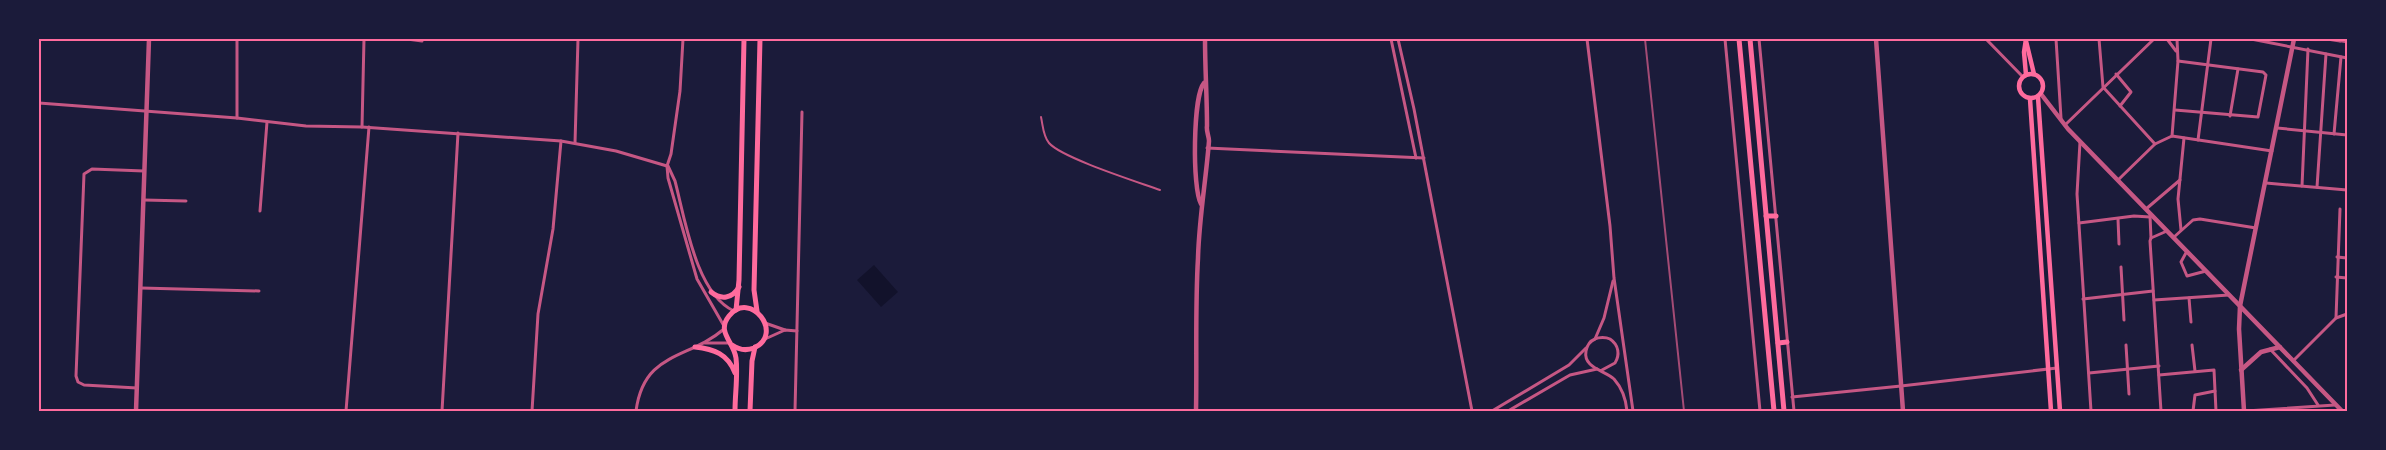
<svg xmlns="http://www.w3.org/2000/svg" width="2386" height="450" viewBox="0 0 2386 450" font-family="Lato,sans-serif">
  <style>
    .water { fill: #12122b }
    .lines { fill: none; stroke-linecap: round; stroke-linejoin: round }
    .service { stroke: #c65784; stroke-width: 2 }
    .pedestrian { stroke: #c65784; stroke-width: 2.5 }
    .minor { stroke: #c65784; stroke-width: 3 }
    .tertiary { stroke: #c65784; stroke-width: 4.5 }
    .secondary { stroke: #ff6b9d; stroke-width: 4.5 }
    .primary { stroke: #ff6b9d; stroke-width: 5 }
    .rail { stroke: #a44b75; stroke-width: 2 }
    .neatline { fill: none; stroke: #ff6b9d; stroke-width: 2 }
  </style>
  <rect width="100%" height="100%" fill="#1b1b3a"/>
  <path class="water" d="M874,265L898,292L881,307L857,280Z"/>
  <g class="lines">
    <path class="service" d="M1041,117C1043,126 1043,136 1049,143C1062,158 1138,182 1160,190"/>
    <path class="pedestrian" d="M2340,41L2347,42"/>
    <g class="minor">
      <path d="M407,39L422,41"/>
      <path d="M683,39L680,91L671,154L667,166L668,178L697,279L724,326"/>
      <path d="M1391,39L1416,158"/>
      <path d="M1398,39L1414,109L1472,411"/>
      <path d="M1587,39L1610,226L1614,278L1633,411"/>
      <path d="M1725,39L1760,411"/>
      <path d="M1759,39L1794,411"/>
      <path d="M1986,39L2023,77"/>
      <path d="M2056,39L2061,118"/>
      <path d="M2099,39L2103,87L2155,144"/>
      <path d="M2167,39L2176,51"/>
      <path d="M2251,39L2347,58"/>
      <path d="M2327,39L2340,41V39"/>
      <path d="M2116,74L2131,92L2120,106"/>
      <path d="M39,103L237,118L306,126L362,127L561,141L616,151L667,166"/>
      <path d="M2175,110L2258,117L2266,75L2263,72L2178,61"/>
      <path d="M2230,116L2238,69"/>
      <path d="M237,118V39"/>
      <path d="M2065,125L2154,39"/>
      <path d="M362,127L364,39"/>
      <path d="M2277,128L2347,135"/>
      <path d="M2334,134L2341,57"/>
      <path d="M2172,136L2178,61L2177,39"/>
      <path d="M2198,140L2211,39"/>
      <path d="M2080,142L2077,194L2091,411"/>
      <path d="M575,143L578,39"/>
      <path d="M1207,148L1424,158"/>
      <path d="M668,166L675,181C685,219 696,294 734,311"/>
      <path d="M2118,180L2155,144L2172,136L2272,151"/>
      <path d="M2266,183L2347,190"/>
      <path d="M2302,186L2308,49"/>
      <path d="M2317,187L2326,54"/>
      <path d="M144,200L186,201"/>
      <path d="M2146,209L2180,180"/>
      <path d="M260,211L267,122"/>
      <path d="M2150,216L2151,238"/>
      <path d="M2118,219L2119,244"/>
      <path d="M2079,223L2134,216L2150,217"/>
      <path d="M2181,230L2178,199L2184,138"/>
      <path d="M2174,237L2193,220L2200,219L2256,228"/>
      <path d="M2187,251L2181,262L2187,276L2206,271"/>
      <path d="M2337,257L2347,258"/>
      <path d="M2121,267L2124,320"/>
      <path d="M2336,277L2347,278"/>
      <path d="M141,288L259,291"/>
      <path d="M2189,298L2191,322"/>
      <path d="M2083,299L2153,291"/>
      <path d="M2154,300L2229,295"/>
      <path d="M2336,318L2340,209"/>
      <path d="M765,323L785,330"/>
      <path d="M765,339L785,330L797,331"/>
      <path d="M1595,339L1604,318L1613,281"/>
      <path d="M705,343H729"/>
      <path d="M2126,345L2129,394"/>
      <path d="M2192,345L2195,371"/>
      <path d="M2270,349L2307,388L2318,405"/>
      <path d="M2293,361L2336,318L2347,314"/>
      <path d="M1602,370L1615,363C1620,355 1619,345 1610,339C1606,337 1599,337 1595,339C1590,341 1587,346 1586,351C1583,368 1604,370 1614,379C1622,388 1626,400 1627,411"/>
      <path d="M2089,373L2159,366"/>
      <path d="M2159,375L2214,370L2216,411"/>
      <path d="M137,388L84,385L78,382L76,376L84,174L92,169L144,171"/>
      <path d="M1792,397L1901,386L2057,368"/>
      <path d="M346,411L369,127"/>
      <path d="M442,411L458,133"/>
      <path d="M532,411L538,314L553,229L561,141"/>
      <path d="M636,411C644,351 688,360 724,329"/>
      <path d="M795,411L802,112"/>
      <path d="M1492,411L1569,365L1586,348"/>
      <path d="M1508,411L1570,375L1597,369"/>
      <path d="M2161,411L2150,241L2151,238L2167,231"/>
      <path d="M2193,411L2195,395L2215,391"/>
      <path d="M2246,411L2335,405"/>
    </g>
    <g class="tertiary">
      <path d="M1876,39L1903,411"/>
      <path d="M2041,94L2068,129L2342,411"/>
      <path d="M1201,204C1192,188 1193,96 1204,83"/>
      <path d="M2241,370L2261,352L2280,347"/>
      <path d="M136,411L149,39"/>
      <path d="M1196,411C1197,360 1195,309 1198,258C1199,219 1206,180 1209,141C1209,136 1206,131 1207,126C1207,96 1205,69 1205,39"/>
      <path d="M2244,411L2239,329L2240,306L2294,39"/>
    </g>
    <g class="secondary">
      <path d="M2026,39L2024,52L2026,75"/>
      <path d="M2026,41L2034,74"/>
      <circle cx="2031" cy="86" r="12"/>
      <path d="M2038,97L2060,411"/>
      <path d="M2030,99L2051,411"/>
    </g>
    <g class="primary">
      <path d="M1739,39L1774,411"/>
      <path d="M1750,39L1784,411"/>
      <path d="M1766,216H1776"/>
      <path d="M711,292C721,300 732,299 739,287"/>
      <path d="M736,310L739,280L744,39"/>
      <path d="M757,311L754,290L760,39"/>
      <path d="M1778,343L1787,342"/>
      <path d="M732,345C739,350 746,351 754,348C785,334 750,289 729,316C716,332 734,342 736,358C738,375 735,394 735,411"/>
      <path d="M695,347C714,349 728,354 735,373"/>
      <path d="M750,411L752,361L755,347"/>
    </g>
    <path class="rail" d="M1645,39L1684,411"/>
  </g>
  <rect width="2386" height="450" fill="none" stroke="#1b1b3a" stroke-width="80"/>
  <rect x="40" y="40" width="2306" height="370" class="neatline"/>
</svg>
